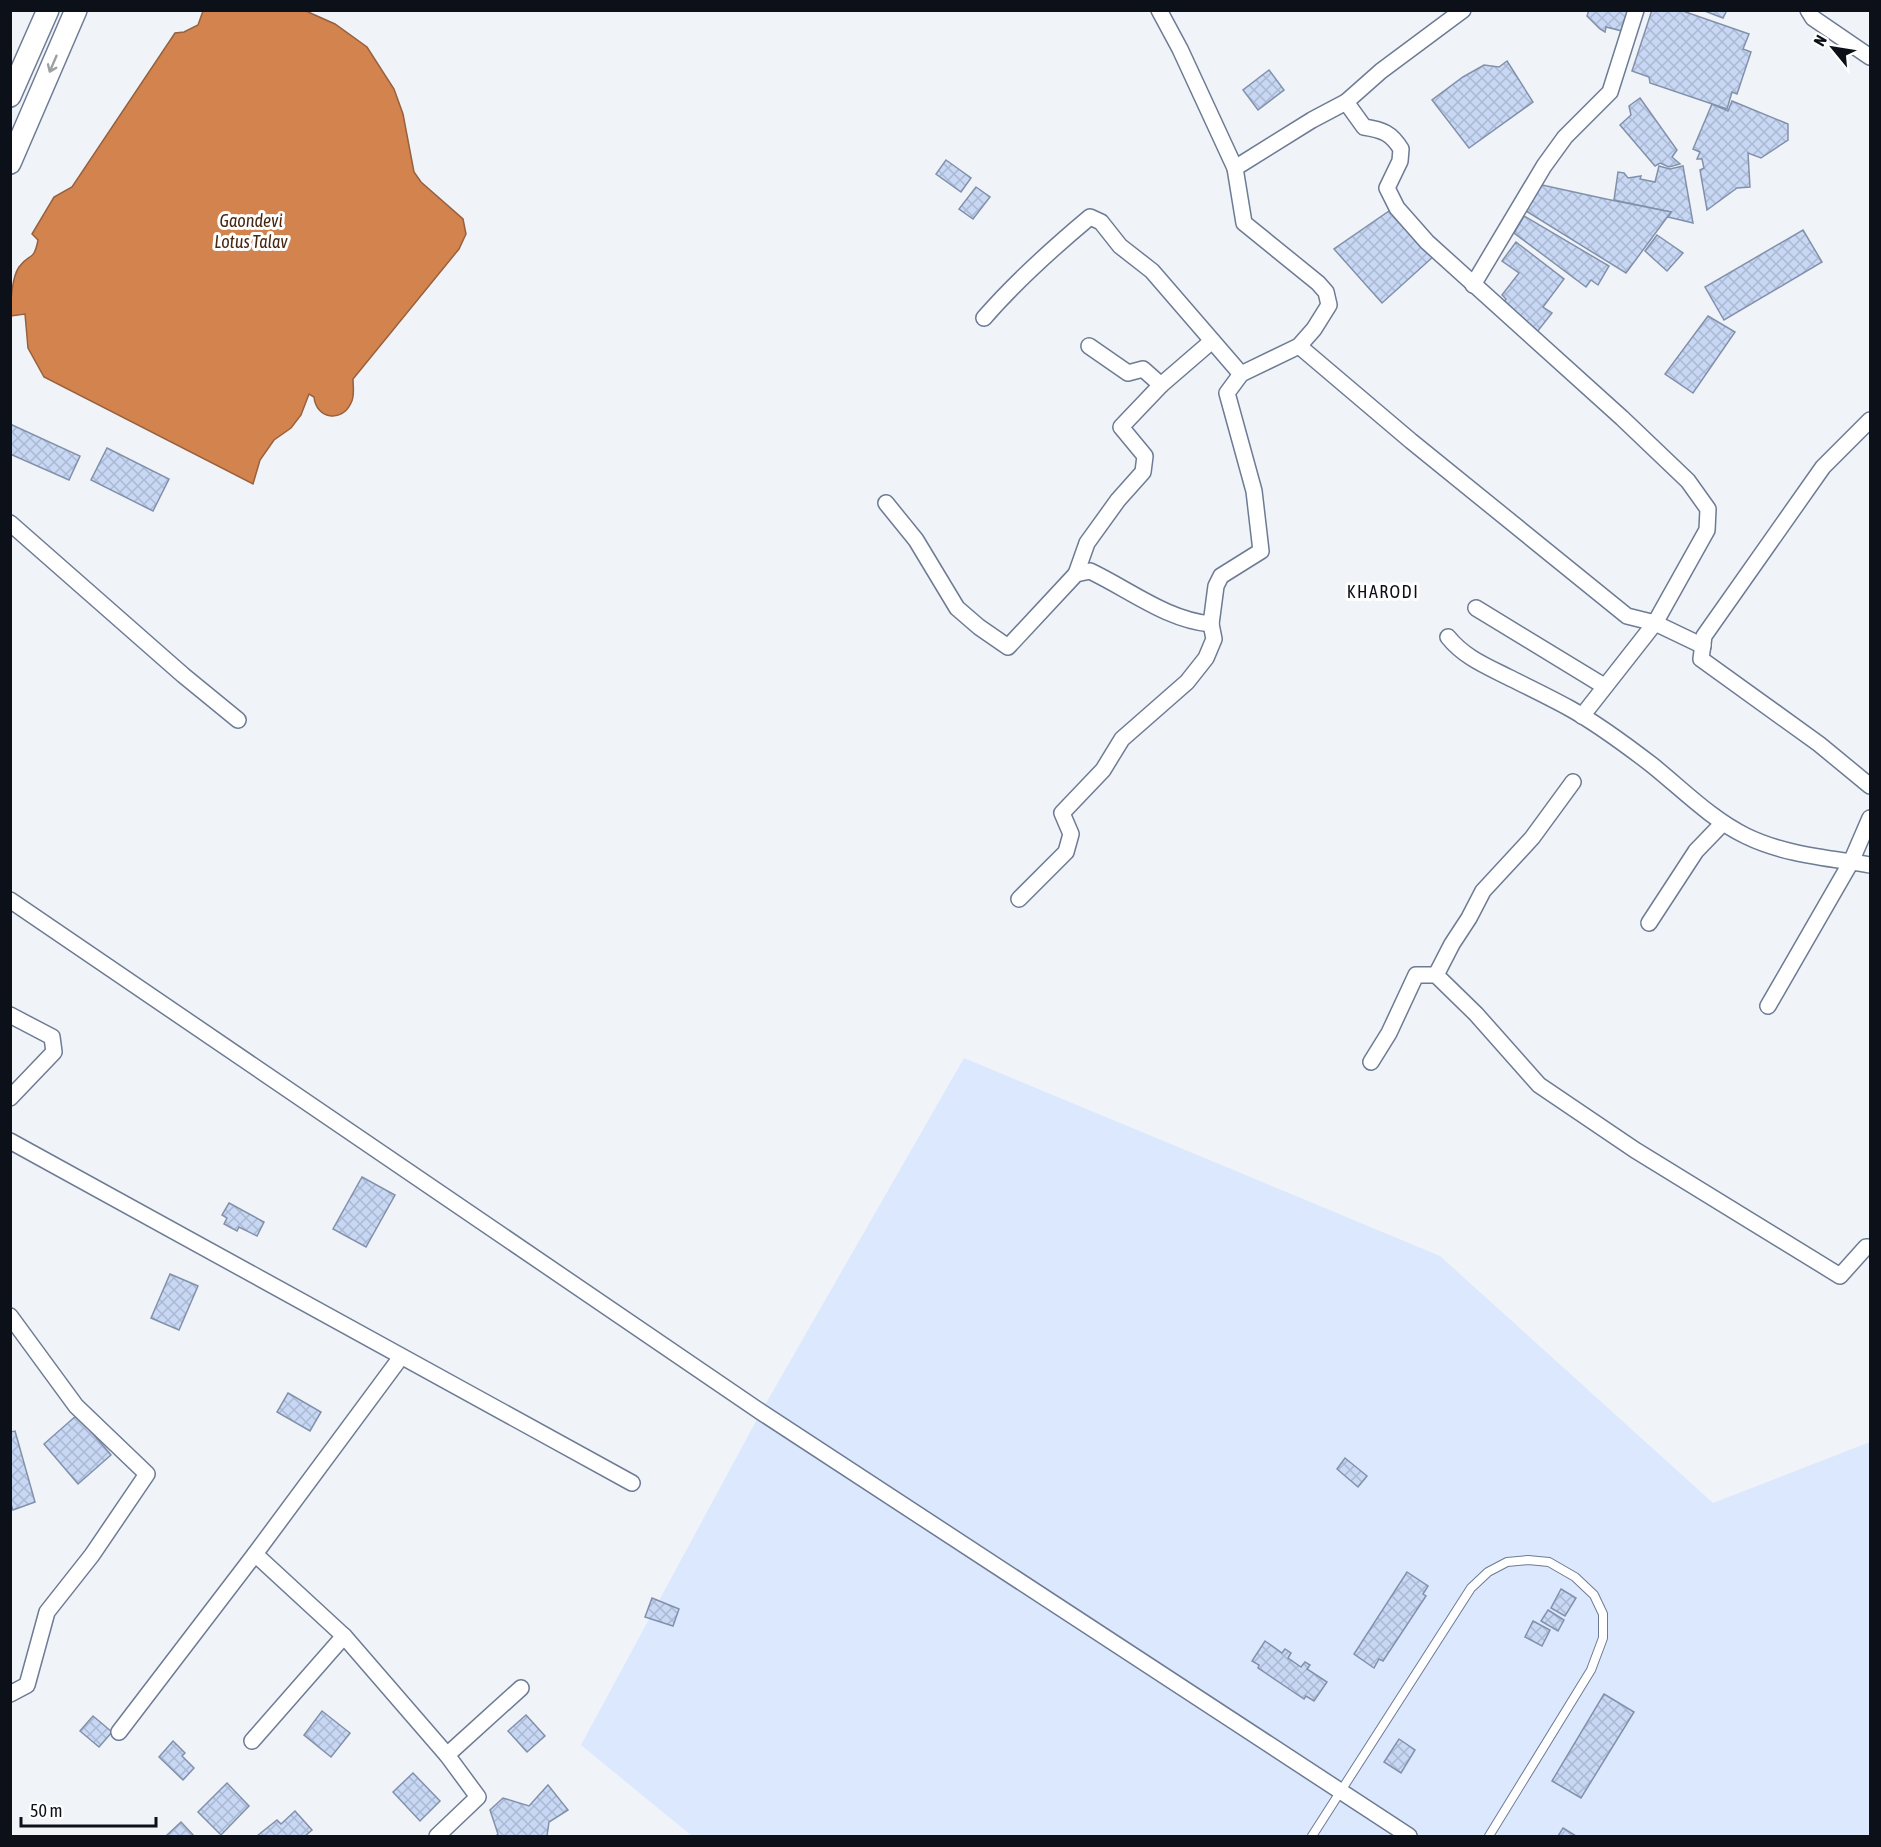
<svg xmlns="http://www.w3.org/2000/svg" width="1881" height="1847" viewBox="0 0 1881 1847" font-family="'Asap Condensed',sans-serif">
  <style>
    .built { fill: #dce8fd }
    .water { fill: #d3834e; stroke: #97603e; stroke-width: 1.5 }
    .building { fill: url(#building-cross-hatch); stroke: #8291ab; stroke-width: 1.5 }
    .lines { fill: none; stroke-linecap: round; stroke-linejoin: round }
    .service-casing { stroke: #6d7b94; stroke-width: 10 }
    .minor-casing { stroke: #6d7b94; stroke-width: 18 }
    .secondary-casing { stroke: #6d7b94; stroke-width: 24 }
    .service { stroke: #fff; stroke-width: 8 }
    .minor { stroke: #fff; stroke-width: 15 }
    .secondary { stroke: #fff; stroke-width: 21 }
    .oneway { stroke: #9d9fa3 }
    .labels { text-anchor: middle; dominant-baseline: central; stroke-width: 6; stroke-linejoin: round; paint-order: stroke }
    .water-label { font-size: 18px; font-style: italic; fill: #482711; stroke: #fff }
    .neighbourhood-label { font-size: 18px; letter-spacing: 1.5px; fill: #0b1019; stroke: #fff }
  </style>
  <defs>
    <pattern id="building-cross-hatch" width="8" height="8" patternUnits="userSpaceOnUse" patternTransform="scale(1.5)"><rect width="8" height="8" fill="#c8d8f4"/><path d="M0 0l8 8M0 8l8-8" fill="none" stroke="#aab8d1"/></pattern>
  </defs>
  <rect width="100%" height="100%" fill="#f0f4f9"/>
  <path class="built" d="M964,1058L1440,1256L1713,1503L1870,1442V1836H692L581,1745L761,1412Z"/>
  <path class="water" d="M203,11H306L335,24L367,47L394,89L403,114L414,172L421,182L463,219L466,234L459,249L353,379C353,387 355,396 351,403C342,423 316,419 314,397L309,394L301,415L291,428L274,440L260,460L253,484L44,377L28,348L25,314L11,316C10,303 12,277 19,267C29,253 34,262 38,240L32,234L54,197L72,187L175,33L184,32L198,25Z"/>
  <g class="building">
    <path d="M1589,10H1632L1626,32L1606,27L1605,32L1600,29L1587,16Z"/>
    <path d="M1652,10H1680L1749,34L1743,49L1751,52L1737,94L1732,92L1727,109L1650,83L1649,77L1632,71Z"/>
    <path d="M1702,10H1727L1723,18Z"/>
    <path d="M1507,61L1533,102L1469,148L1432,100L1463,77L1484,65L1499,67Z"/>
    <path d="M1269,70L1284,90L1258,110L1243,90Z"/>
    <path d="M1640,98L1677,150L1672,157L1680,164L1669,167L1660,163L1655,166L1620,125L1631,115L1629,106Z"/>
    <path d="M1732,101L1788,124V140L1761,158L1748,153L1750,187L1737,188L1707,210L1700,170L1704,168L1702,159H1697L1700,152L1693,149L1712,104L1728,111Z"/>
    <path d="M946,160L971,178L961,192L936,174Z"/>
    <path d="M1659,166L1670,169L1683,166L1693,223L1668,217L1671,212L1614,200L1618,172L1624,173L1628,178L1641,176L1640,179L1655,182Z"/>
    <path d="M1542,185L1606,199L1671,212L1626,273L1526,211Z"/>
    <path d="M976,187L990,197L973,219L959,209Z"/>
    <path d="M1392,209L1435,255L1382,303L1334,249Z"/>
    <path d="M1524,216L1609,266L1598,285L1591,280L1586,287L1514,233Z"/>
    <path d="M1803,230L1822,262L1724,320L1705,287Z"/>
    <path d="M1657,235L1683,253L1667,271L1645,251Z"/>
    <path d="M1516,242L1564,279L1543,307L1552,313L1537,332L1502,305L1506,299L1502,295L1519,273L1502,261Z"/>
    <path d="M1708,316L1735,332L1693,393L1665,374Z"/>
    <path d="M10,424L80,456L69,480L10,454Z"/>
    <path d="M107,448L169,479L153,511L91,480Z"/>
    <path d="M362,1177L395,1195L366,1247L333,1229Z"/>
    <path d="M229,1203L264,1222L257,1236L239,1227L237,1231L224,1224L227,1218L222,1215Z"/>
    <path d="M170,1274L198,1286L179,1330L151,1318Z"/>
    <path d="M288,1393L321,1412L310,1431L277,1412Z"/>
    <path d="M77,1415L111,1455L78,1484L44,1444Z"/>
    <path d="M15,1431L35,1502L13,1510L10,1502V1432Z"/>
    <path d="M1345,1458L1367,1476L1358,1487L1337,1469Z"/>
    <path d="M1407,1572L1428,1586L1423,1594L1426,1596L1383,1661L1379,1659L1374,1668L1354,1654Z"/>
    <path d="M1561,1589L1576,1598L1565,1616L1551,1608Z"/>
    <path d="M652,1598L679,1609L673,1626L645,1617Z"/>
    <path d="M1548,1610L1564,1620L1558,1631L1541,1621Z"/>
    <path d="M1533,1621L1550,1630L1542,1646L1525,1637Z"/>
    <path d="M1265,1641L1282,1653L1285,1649L1291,1653L1288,1658L1301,1667L1305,1662L1310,1665L1307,1669L1327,1682L1314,1701L1306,1696L1304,1699L1258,1668L1259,1665L1252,1661Z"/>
    <path d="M1604,1694L1634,1712L1581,1798L1552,1781Z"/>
    <path d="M322,1711L350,1733L331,1757L304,1735Z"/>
    <path d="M526,1715L545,1736L527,1752L508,1731Z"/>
    <path d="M93,1716L112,1732L99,1747L80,1731Z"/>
    <path d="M1399,1739L1415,1750L1401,1773L1384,1762Z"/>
    <path d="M173,1741L185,1753L182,1756L194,1768L183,1780L159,1757Z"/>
    <path d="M413,1773L440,1801L420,1821L393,1792Z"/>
    <path d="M227,1783L249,1806L221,1835L198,1812Z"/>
    <path d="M548,1785L568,1810L549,1822L547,1836H496L498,1834L490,1810L503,1798L529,1806Z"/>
    <path d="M295,1811L312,1830L305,1836H257L277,1820L281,1824Z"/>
    <path d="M181,1822L194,1836H166Z"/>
    <path d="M1563,1828L1576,1836H1558Z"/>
  </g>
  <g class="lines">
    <defs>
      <path id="service" d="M1312,1836L1471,1588L1488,1572L1507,1562L1528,1560L1549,1562L1575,1577L1594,1595L1603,1614V1638L1591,1670L1489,1836"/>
      <g id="minor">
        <path d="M1159,10L1180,49L1235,168"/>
        <path d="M1808,10L1813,18L1870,57"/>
        <path d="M1346,102L1364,127C1383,130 1391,133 1401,149L1400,161L1387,188L1397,208L1427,242L1622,418L1688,481L1708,509L1707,530L1655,623L1703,646"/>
        <path d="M1473,285L1544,166L1565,137L1610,92L1636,10"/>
        <path d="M984,318C1016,281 1053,248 1090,217L1101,222L1120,246L1152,271L1241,374"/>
        <path d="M1089,346L1128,373L1143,369L1161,385L1212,341"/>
        <path d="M1299,346L1411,441L1627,616L1655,623L1582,716"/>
        <path d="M1870,420L1823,467L1704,636L1701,659L1819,744L1870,786"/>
        <path d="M886,503L916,540L957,608L979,627L1008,647L1076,574L1090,571C1130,590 1167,620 1211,624L1214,639L1206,658L1187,682L1122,739L1103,770L1062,813L1071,834L1066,852L1019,899"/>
        <path d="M10,523L183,675L238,720"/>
        <path d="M1076,574L1087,543L1118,500L1143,472L1145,456L1121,427L1161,385"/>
        <path d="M1476,608L1604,686"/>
        <path d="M1211,624L1216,586L1221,576L1261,551L1254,491L1227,393L1241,374L1299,346L1314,329L1329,305L1326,292L1318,283L1244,223L1235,168L1312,120L1346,102L1381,71L1463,10"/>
        <path d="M1448,637C1464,657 1486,666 1508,677C1528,687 1549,697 1569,708C1598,724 1626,745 1652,765C1682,789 1711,819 1746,836C1785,855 1829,858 1870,865"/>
        <path d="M10,900L761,1412L1409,1836"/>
        <path d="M1649,923L1696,851L1723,823"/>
        <path d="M1436,975L1452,944L1469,918L1483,891L1532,838L1573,782"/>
        <path d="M1768,1006L1851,862L1870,818"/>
        <path d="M10,1015L52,1037L54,1052L10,1098"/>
        <path d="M1371,1062L1389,1033L1416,975H1436L1476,1014L1539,1085L1635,1150L1840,1276L1866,1247H1870"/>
        <path d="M10,1141L632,1483"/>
        <path d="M10,1316L76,1406L147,1474L92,1555L47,1612L27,1685L10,1694"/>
        <path d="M255,1554L344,1636L447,1755L478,1797L437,1836"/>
        <path d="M119,1732L255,1554L401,1357"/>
        <path d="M252,1741L344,1636"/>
        <path d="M447,1755L521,1688"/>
      </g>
      <g id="secondary">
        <path d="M10,96L48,10"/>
        <path d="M10,163L76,10"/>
      </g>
    </defs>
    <use href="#service" class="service-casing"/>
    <use href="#minor" class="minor-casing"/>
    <use href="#secondary" class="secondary-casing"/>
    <use href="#service" class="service"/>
    <use href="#minor" class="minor"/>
    <use href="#secondary" class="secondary"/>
  </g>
  <defs><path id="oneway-shaft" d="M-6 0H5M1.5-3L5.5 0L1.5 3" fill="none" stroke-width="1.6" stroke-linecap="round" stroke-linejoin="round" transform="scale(1.5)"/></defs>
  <use class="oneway" href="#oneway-shaft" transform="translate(53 64) rotate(113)"/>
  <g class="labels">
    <g class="water-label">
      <text x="251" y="220">Gaondevi<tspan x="251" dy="21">Lotus Talav</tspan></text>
    </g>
    <g class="neighbourhood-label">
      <text x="1383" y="591">KHARODI</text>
    </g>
  </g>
  <rect width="1881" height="1847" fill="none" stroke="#0b1019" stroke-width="24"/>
  <g transform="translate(1833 48) rotate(300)" stroke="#ffffff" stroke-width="4.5" paint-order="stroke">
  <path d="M0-4.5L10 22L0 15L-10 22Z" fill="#0b1019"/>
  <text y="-9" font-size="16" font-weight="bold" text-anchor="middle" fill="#0b1019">N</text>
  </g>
  <path d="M21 1817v9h135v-9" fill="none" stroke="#0b1019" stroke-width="3"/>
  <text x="30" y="1817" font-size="18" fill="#0b1019" stroke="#ffffff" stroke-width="4.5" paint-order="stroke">50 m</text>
</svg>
